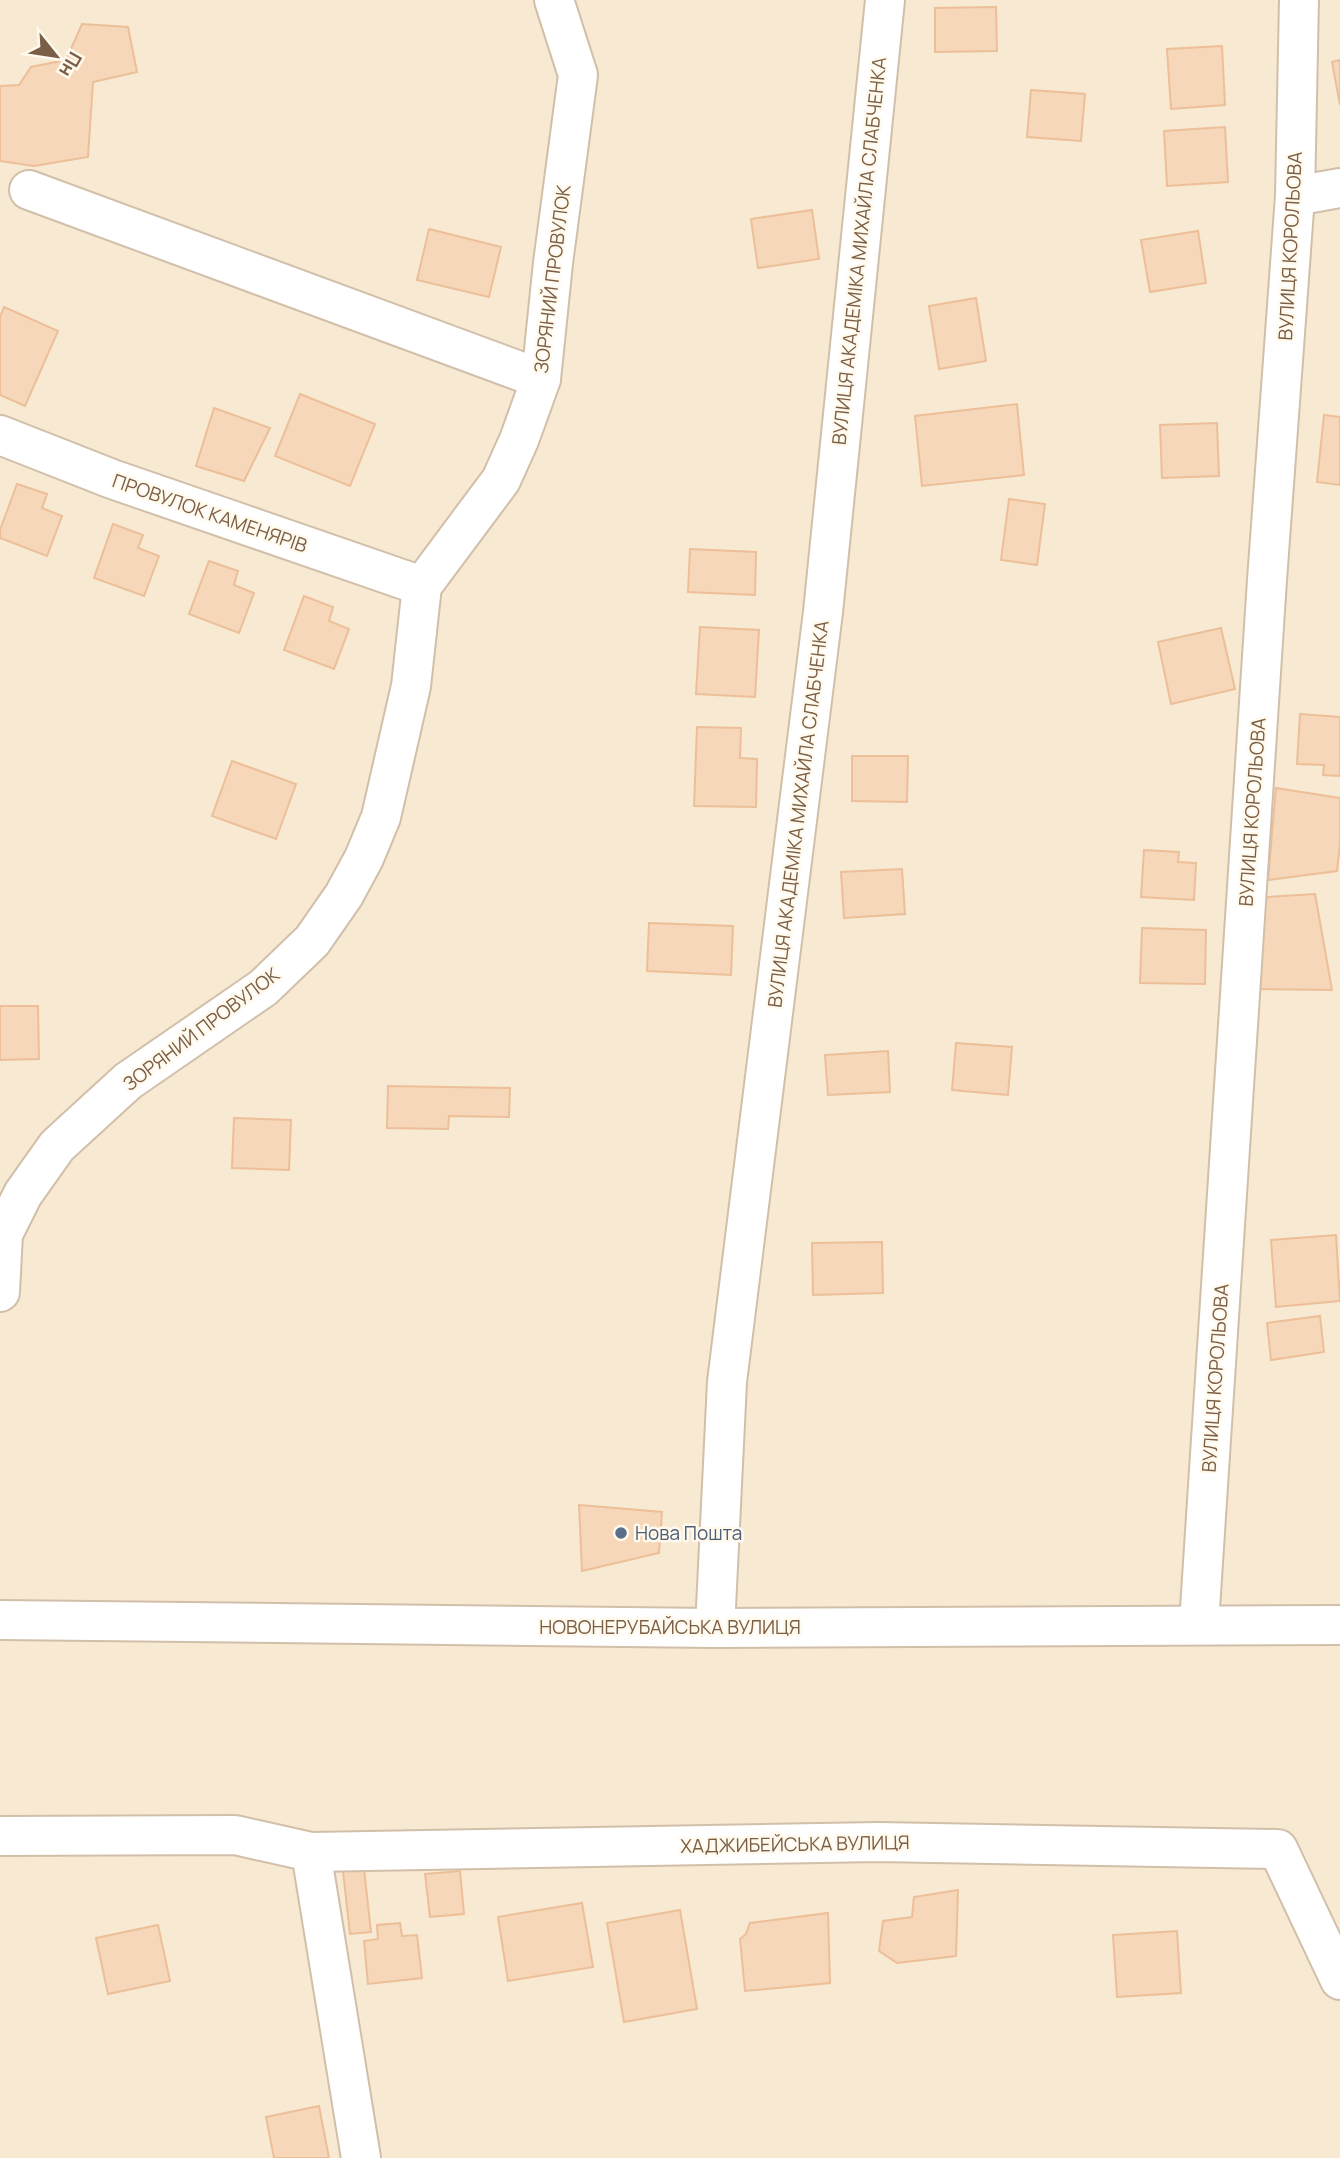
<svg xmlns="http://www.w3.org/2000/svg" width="1340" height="2158" viewBox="0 0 1340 2158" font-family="Manrope,sans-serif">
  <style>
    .residential { fill: #f7e9d2 }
    .building { fill: #f7d7b9; stroke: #ecbf98; stroke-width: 2 }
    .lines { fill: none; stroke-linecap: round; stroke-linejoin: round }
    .minor-casing { stroke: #d2bfa9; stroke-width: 42 }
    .minor { stroke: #fff; stroke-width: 38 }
    .service-dot { fill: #5c6f8a; stroke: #fffaed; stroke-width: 2.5 }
    .labels { text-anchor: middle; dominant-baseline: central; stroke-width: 5; stroke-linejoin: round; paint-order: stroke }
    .street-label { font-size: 19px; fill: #7b5e46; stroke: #fffaed }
    .service-label { font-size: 19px; fill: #4e5e75; stroke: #fffaed; text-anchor: start }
  </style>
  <rect width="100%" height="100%" fill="#fff7e5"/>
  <rect class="residential" x="0" y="0" width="1340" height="2158"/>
  <g class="building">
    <path d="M996,7L997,51L935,52V8Z"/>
    <path d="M82,24L128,27L137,72L93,82L88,157L34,166L0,161V86L19,85L31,67L66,60Z"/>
    <path d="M1222,46L1225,105L1171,109L1167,49Z"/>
    <path d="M1340,60V105L1332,62Z"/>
    <path d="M1031,90L1085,94L1081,141L1027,137Z"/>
    <path d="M1225,127L1228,182L1167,186L1164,131Z"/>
    <path d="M812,210L819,259L758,268L751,219Z"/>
    <path d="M429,229L501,247L489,297L417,280Z"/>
    <path d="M1198,231L1206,283L1150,292L1141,240Z"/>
    <path d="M976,298L986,361L939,369L929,306Z"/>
    <path d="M4,307L58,331L25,406L0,395V317Z"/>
    <path d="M300,394L375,424L350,486L275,456Z"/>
    <path d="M1017,404L1024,475L922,486L915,416Z"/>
    <path d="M214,408L270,428L244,481L196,466Z"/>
    <path d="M1324,415L1340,417V485L1317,482Z"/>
    <path d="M1217,423L1219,476L1162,478L1160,425Z"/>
    <path d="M17,484L47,494L42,508L62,516L47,556L0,538V530Z"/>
    <path d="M1009,499L1045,504L1037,565L1001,560Z"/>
    <path d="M113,524L143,535L138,548L159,556L144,596L94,578Z"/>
    <path d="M690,549L756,552L755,595L688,592Z"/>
    <path d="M209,561L238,571L234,585L254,593L239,633L189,614Z"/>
    <path d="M304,596L333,607L329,621L349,629L334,669L284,650Z"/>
    <path d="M700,627L759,630L755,697L696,694Z"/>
    <path d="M1221,628L1235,689L1171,704L1158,642Z"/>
    <path d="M1300,714L1340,717V776L1323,775L1324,765L1297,764Z"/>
    <path d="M697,727L741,728L740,758L757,759L756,807L694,806Z"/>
    <path d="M852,756H908L907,802L852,801Z"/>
    <path d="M232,761L296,784L276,839L212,816Z"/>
    <path d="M1276,788L1340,798V844L1337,871L1268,880Z"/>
    <path d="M1144,850L1179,852L1178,862L1196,863L1194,900L1141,897Z"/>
    <path d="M902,869L905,914L844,918L841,872Z"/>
    <path d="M1315,894L1332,990L1259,989L1252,898Z"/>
    <path d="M649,923L733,926L731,975L647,971Z"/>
    <path d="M1142,928L1206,930L1205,984L1140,983Z"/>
    <path d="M0,1006H38L39,1059L0,1060Z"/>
    <path d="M956,1043L1012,1047L1008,1095L952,1090Z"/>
    <path d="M888,1051L890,1092L828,1095L825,1055Z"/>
    <path d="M388,1086L510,1088L509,1117L449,1116L448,1129L387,1128Z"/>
    <path d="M234,1118L291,1120L289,1170L232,1168Z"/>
    <path d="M1336,1235L1340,1301L1276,1307L1271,1240Z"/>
    <path d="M882,1242L883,1293L813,1295L812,1243Z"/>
    <path d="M1320,1316L1324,1352L1271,1360L1267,1323Z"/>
    <path d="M579,1505L662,1512L659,1553L582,1571Z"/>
    <path d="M364,1869L371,1932L350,1934L343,1871Z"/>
    <path d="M460,1871L464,1914L430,1917L425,1874Z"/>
    <path d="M958,1890L956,1956L897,1963L879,1951L883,1921L912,1917L914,1897Z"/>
    <path d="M582,1903L593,1967L508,1981L498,1917Z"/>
    <path d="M680,1910L697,2009L624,2022L607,1923Z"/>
    <path d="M828,1913L830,1983L745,1991L740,1939L746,1934L750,1923Z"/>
    <path d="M400,1923L402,1936L417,1935L422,1978L368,1984L364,1941L378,1939L377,1925Z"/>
    <path d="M158,1925L170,1981L108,1994L96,1938Z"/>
    <path d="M1177,1931L1181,1993L1117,1997L1113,1935Z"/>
    <path d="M319,2106L329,2158H274L266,2117Z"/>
  </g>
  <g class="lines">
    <defs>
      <g id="minor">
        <path d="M29,190L541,379"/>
        <path d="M1295,196L1340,188"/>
        <path d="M0,435L112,479L422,586"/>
        <path d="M0,1292L3,1234L23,1194L57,1146L128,1081L263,988L312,941L344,895L364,858L381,817L411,686L422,586L501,480L519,440L541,379L553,263L578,75L554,0"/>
        <path d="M0,1620L715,1628L1340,1625"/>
        <path d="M1199,1624L1267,580L1295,196L1299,0"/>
        <path d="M715,1628L727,1382L823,612L885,0"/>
        <path d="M0,1836L235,1835L311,1852L878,1842L1278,1849L1340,1980"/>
        <path d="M311,1852L361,2158"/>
      </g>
    </defs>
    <use href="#minor" class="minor-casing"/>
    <use href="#minor" class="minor"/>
  </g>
  <circle class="service-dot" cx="621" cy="1533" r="7"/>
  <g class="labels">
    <g class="street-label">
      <text transform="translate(1290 246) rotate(-87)">ВУЛИЦЯ КОРОЛЬОВА</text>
      <text transform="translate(859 251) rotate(-84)">ВУЛИЦЯ АКАДЕМІКА МИХАЙЛА СЛАБЧЕНКА</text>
      <text transform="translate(552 279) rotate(-83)">ЗОРЯНИЙ ПРОВУЛОК</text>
      <text transform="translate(210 513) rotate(19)">ПРОВУЛОК КАМЕНЯРІВ</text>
      <text transform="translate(1252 812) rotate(-86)">ВУЛИЦЯ КОРОЛЬОВА</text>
      <text transform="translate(798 814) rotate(-83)">ВУЛИЦЯ АКАДЕМІКА МИХАЙЛА СЛАБЧЕНКА</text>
      <text transform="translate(201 1029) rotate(-37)">ЗОРЯНИЙ ПРОВУЛОК</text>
      <text transform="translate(1215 1378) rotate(-86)">ВУЛИЦЯ КОРОЛЬОВА</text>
      <text x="670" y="1627">НОВОНЕРУБАЙСЬКА ВУЛИЦЯ</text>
      <text transform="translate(795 1844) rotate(-1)">ХАДЖИБЕЙСЬКА ВУЛИЦЯ</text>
    </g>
    <g class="service-label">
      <text x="635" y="1533">Нова Пошта</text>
    </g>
  </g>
  <g transform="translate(56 56) rotate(120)" stroke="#fffaed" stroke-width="5" paint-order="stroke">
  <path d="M0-5L12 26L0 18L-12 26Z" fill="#7b5e46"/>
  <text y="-10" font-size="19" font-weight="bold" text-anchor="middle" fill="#7b5e46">Пн</text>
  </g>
</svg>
